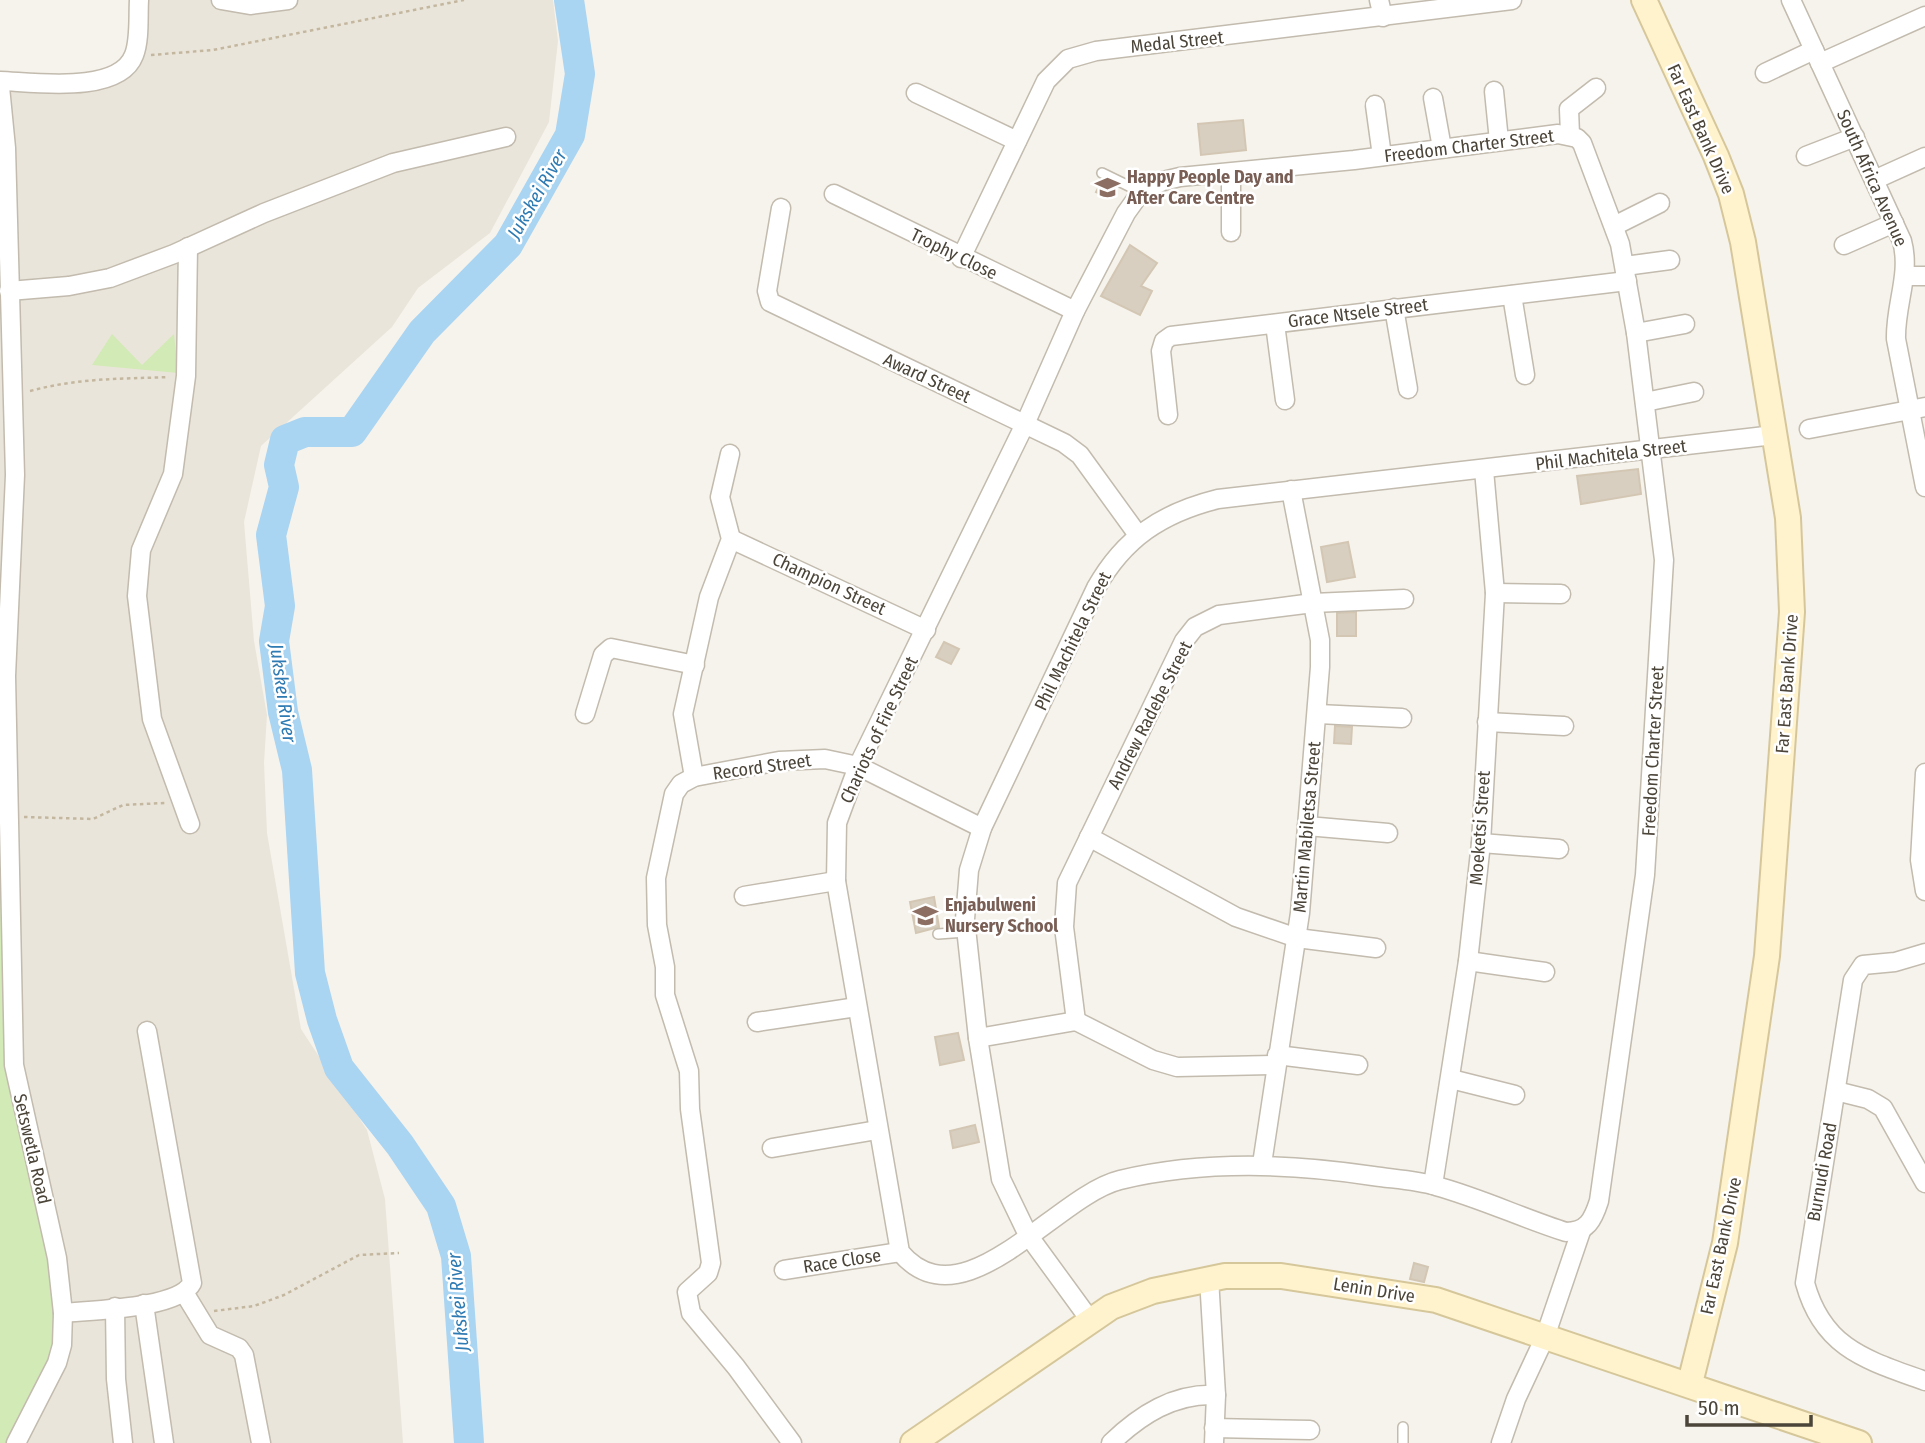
<svg xmlns="http://www.w3.org/2000/svg" width="1925" height="1443" viewBox="0 0 1925 1443" font-family="'Fira Sans Condensed',sans-serif">
  <style>
    .residential { fill: #eae5da }
    .green { fill: #d2eab5 }
    .lines { fill: none; stroke-linecap: round; stroke-linejoin: round }
    .river { stroke: #a9d4f2; stroke-width: 30 }
    .building { fill: #d8cfc1; stroke: #d3c7b4; stroke-width: 2 }
    .lane-casing { stroke: #c2bbae; stroke-width: 12 }
    .street-casing { stroke: #c2bbae; stroke-width: 21 }
    .secondary-casing { stroke: #d6c79b; stroke-width: 28 }
    .path { stroke: #c4b79f; stroke-width: 2.5; stroke-dasharray: 3.5 3.5; stroke-linecap: butt }
    .lane { stroke: #fff; stroke-width: 9 }
    .street { stroke: #fff; stroke-width: 18 }
    .secondary { stroke: #fff3cd; stroke-width: 24 }
    .labels { text-anchor: middle; dominant-baseline: central; stroke-width: 5; stroke-linejoin: round; paint-order: stroke }
    .street-label { font-size: 18px; fill: #4b4439; stroke: #fff }
    .education-label { font-size: 18px; font-weight: bold; fill: #785e54; stroke: #fff; text-anchor: start }
    .water-label { font-size: 19px; font-style: italic; fill: #2e7ab2; stroke: #fff }
  </style>
  <rect width="100%" height="100%" fill="#f6f3ec"/>
  <path class="residential" d="M147,0H553L558,41L549,122L490,233L418,288L392,327L261,446L244,522L254,641L267,715L264,763L267,833L301,1029L367,1130L385,1199L403,1443H12L11,1070L0,821V90L93,91L130,73Z"/>
  <g class="green">
    <path d="M112,334L142,365L174,334L178,373L92,365Z"/>
    <path d="M0,820L11,1070L59,1285V1355L11,1443H0Z"/>
  </g>
  <g class="lines">
    <path class="river" d="M469,1443L456,1256L441,1206L400,1145L339,1068L322,1020L310,973L297,770L283,712L274,641L280,606L271,535L284,487L279,465L285,440L305,432H352L422,332L508,245L570,135L580,74L569,0"/>
  </g>
  <g class="building">
    <path d="M1243,120L1246,150L1201,155L1198,124Z"/>
    <path d="M1102,181L1115,187L1109,198L1096,192Z"/>
    <path d="M1130,245L1157,263L1141,286L1152,291L1140,315L1101,296Z"/>
    <path d="M1638,469L1641,494L1581,504L1577,476Z"/>
    <path d="M1348,542L1355,577L1327,582L1321,547Z"/>
    <path d="M1356,612V636H1337V613Z"/>
    <path d="M944,642L959,649L951,664L936,657Z"/>
    <path d="M1335,726L1352,727L1351,744L1334,743Z"/>
    <path d="M934,897L939,927L916,933L910,902Z"/>
    <path d="M958,1033L964,1060L940,1065L935,1037Z"/>
    <path d="M975,1125L979,1142L953,1148L950,1131Z"/>
    <path d="M1414,1263L1428,1267L1424,1282L1410,1279Z"/>
  </g>
  <g class="lines">
    <defs>
      <g id="lane">
        <path d="M1102,173L1141,192"/>
        <path d="M938,934L966,932"/>
        <path d="M1403,1443V1427"/>
      </g>
      <g id="street">
        <path d="M221,0L250,5L288,0"/>
        <path d="M1379,0L1383,17"/>
        <path d="M1791,0L1902,241C1911,274 1895,305 1896,339L1925,487"/>
        <path d="M1820,63L1925,16"/>
        <path d="M1765,73L1814,50"/>
        <path d="M0,81C33,82 119,95 134,55C140,40 138,17 139,0"/>
        <path d="M0,87L6,148L15,475L6,676L14,1065L57,1258L63,1313L62,1345L57,1363L16,1443"/>
        <path d="M1494,91L1499,141"/>
        <path d="M916,93L1017,141"/>
        <path d="M1433,98L1442,148"/>
        <path d="M1375,105L1382,156"/>
        <path d="M1558,134L1577,138L1582,143L1620,244L1636,333L1664,560L1645,875L1599,1201C1593,1220 1587,1232 1566,1232C1522,1218 1480,1198 1436,1186C1416,1180 1393,1179 1373,1176C1289,1163 1204,1160 1120,1180C1055,1196 963,1327 900,1252L836,881L837,823L858,766L1025,424L1075,311L1126,213L1141,192L1163,181L1180,177L1354,160Z"/>
        <path d="M1570,135L1569,109L1596,88"/>
        <path d="M1806,156L1855,137"/>
        <path d="M1874,180L1925,157"/>
        <path d="M834,194L1075,311"/>
        <path d="M781,208L767,291L770,302L1064,443L1080,455L1138,535"/>
        <path d="M1614,226L1660,203"/>
        <path d="M1231,232V173"/>
        <path d="M1844,245L1894,223"/>
        <path d="M188,247L186,376L173,474L141,550L137,596L152,719L190,824"/>
        <path d="M961,258L1046,81L1068,59L1096,51L1512,0"/>
        <path d="M1625,266L1670,260"/>
        <path d="M1905,276H1925"/>
        <path d="M9,291L69,286L110,278L174,254L264,213L393,163L506,137"/>
        <path d="M1512,295L1525,375"/>
        <path d="M1394,308L1408,389"/>
        <path d="M1275,324L1285,400"/>
        <path d="M1636,333L1685,324"/>
        <path d="M1645,402L1694,392"/>
        <path d="M1168,415L1161,351L1164,341L1171,336L1627,281"/>
        <path d="M1809,429L1925,407"/>
        <path d="M731,539L926,630"/>
        <path d="M1495,593L1561,594"/>
        <path d="M585,714L603,655L611,648L695,665"/>
        <path d="M1318,714L1402,718"/>
        <path d="M1487,722L1564,726"/>
        <path d="M1925,773L1920,860L1925,891"/>
        <path d="M694,777L683,714L709,597L731,539L720,497L730,454"/>
        <path d="M1307,826L1388,833"/>
        <path d="M1089,837L1236,917L1297,938L1376,948"/>
        <path d="M1481,843L1559,849"/>
        <path d="M744,896L836,881"/>
        <path d="M1925,953L1895,962L1863,965L1853,980L1805,1283C1823,1349 1867,1360 1925,1381"/>
        <path d="M1468,961L1545,972"/>
        <path d="M1076,1021L1064,927L1067,883L1184,641L1195,627L1219,615L1313,603L1404,599"/>
        <path d="M757,1022L857,1007"/>
        <path d="M978,1038L1076,1021L1153,1060L1177,1067L1275,1065"/>
        <path d="M1277,1055L1358,1065"/>
        <path d="M1451,1079L1515,1095"/>
        <path d="M1836,1091L1868,1099L1883,1108L1925,1183"/>
        <path d="M772,1148L877,1130"/>
        <path d="M1262,1164L1300,913L1320,667V640L1291,490"/>
        <path d="M1433,1185L1468,961L1481,843L1495,593L1484,470"/>
        <path d="M784,1270L900,1252"/>
        <path d="M1209,1278L1216,1395L1214,1443"/>
        <path d="M185,1294L210,1335L239,1348L244,1355L261,1443"/>
        <path d="M144,1304L164,1443"/>
        <path d="M115,1307L116,1379L123,1443"/>
        <path d="M63,1313C91,1310 179,1309 192,1283L147,1031"/>
        <path d="M1090,1320L1028,1235L1001,1179L978,1038L965,919L969,870L982,828L1096,588C1124,538 1162,513 1218,499L1774,435"/>
        <path d="M1214,1428L1310,1430"/>
        <path d="M792,1443L736,1367L691,1313L687,1292L708,1273L711,1263L690,1109L689,1071L665,995V967L657,925L656,878L674,794L681,784L694,777L779,761L825,759L858,766L982,828"/>
        <path d="M1111,1443C1140,1415 1174,1393 1216,1395"/>
        <path d="M1501,1443L1516,1399L1545,1337L1581,1231"/>
      </g>
      <g id="secondary">
        <path d="M1644,0L1716,156L1731,194L1743,242L1788,518L1792,612L1767,956L1725,1243L1690,1383"/>
        <path d="M913,1443L1111,1307L1153,1291L1225,1276H1281L1436,1300L1859,1443"/>
      </g>
    </defs>
    <use href="#lane" class="lane-casing"/>
    <use href="#street" class="street-casing"/>
    <use href="#secondary" class="secondary-casing"/>
    <g class="path">
      <path d="M151,55L213,50L464,0"/>
      <path d="M30,391C78,378 119,379 169,377"/>
      <path d="M24,817L93,819L123,805L165,803"/>
      <path d="M214,1311L254,1306L284,1295L359,1255L399,1253"/>
    </g>
    <use href="#lane" class="lane"/>
    <use href="#street" class="street"/>
    <use href="#secondary" class="secondary"/>
  </g>
  <defs>
    <symbol id="school-bare" viewBox="-9 -9 18 18"><path d="M0-5L7-2L0 1L-7-2ZM-4 1L0 2.5L4 1V4Q0 6-4 4Z" fill="#8d6e63" stroke="#fff" stroke-width="2.5" paint-order="stroke"/></symbol>
  </defs>
  <g fill-rule="evenodd">
    <use href="#school-bare" x="1090" y="170" width="35" height="35"/>
    <use href="#school-bare" x="908" y="898" width="35" height="35"/>
  </g>
  <g class="labels">
    <g class="street-label">
      <text transform="translate(1177 42) rotate(-6)">Medal Street</text>
      <text transform="translate(1701 129) rotate(66)">Far East Bank Drive</text>
      <text transform="translate(1469 146) rotate(-7)">Freedom Charter Street</text>
      <text transform="translate(1872 178) rotate(66)">South Africa Avenue</text>
      <text transform="translate(954 254) rotate(26)">Trophy Close</text>
      <text transform="translate(1358 313) rotate(-7)">Grace Ntsele Street</text>
      <text transform="translate(927 378) rotate(25)">Award Street</text>
      <text transform="translate(1611 455) rotate(-7)">Phil Machitela Street</text>
      <text transform="translate(829 584) rotate(25)">Champion Street</text>
      <text transform="translate(1073 641) rotate(-64)">Phil Machitela Street</text>
      <text transform="translate(1787 684) rotate(-86)">Far East Bank Drive</text>
      <text transform="translate(1150 715) rotate(-63)">Andrew Radebe Street</text>
      <text transform="translate(879 730) rotate(-65)">Chariots of Fire Street</text>
      <text transform="translate(1653 751) rotate(-87)">Freedom Charter Street</text>
      <text transform="translate(762 767) rotate(-8)">Record Street</text>
      <text transform="translate(1307 827) rotate(-85)">Martin Mabiletsa Street</text>
      <text transform="translate(1480 828) rotate(-86)">Moeketsi Street</text>
      <text transform="translate(32 1149) rotate(77)">Setswetla Road</text>
      <text transform="translate(1822 1172) rotate(-80)">Burnudi Road</text>
      <text transform="translate(1721 1246) rotate(-78)">Far East Bank Drive</text>
      <text transform="translate(842 1261) rotate(-9)">Race Close</text>
      <text transform="translate(1374 1290) rotate(9)">Lenin Drive</text>
    </g>
    <g class="education-label">
      <text x="1127" y="177">Happy People Day and<tspan x="1127" dy="21">After Care Centre</tspan></text>
      <text x="945" y="905">Enjabulweni<tspan x="945" dy="21">Nursery School</tspan></text>
    </g>
    <g class="water-label">
      <text transform="translate(537 194) rotate(-60)">Jukskei River</text>
      <text transform="translate(283 693) rotate(82)">Jukskei River</text>
      <text transform="translate(458 1302) rotate(-95)">Jukskei River</text>
    </g>
  </g>
  <path d="M1687 1415v10h124v-10" fill="none" stroke="#4b4439" stroke-width="3.5"/>
  <text x="1698" y="1415" font-size="21" fill="#4b4439" stroke="#ffffff" stroke-width="5" paint-order="stroke">50 m</text>
</svg>
